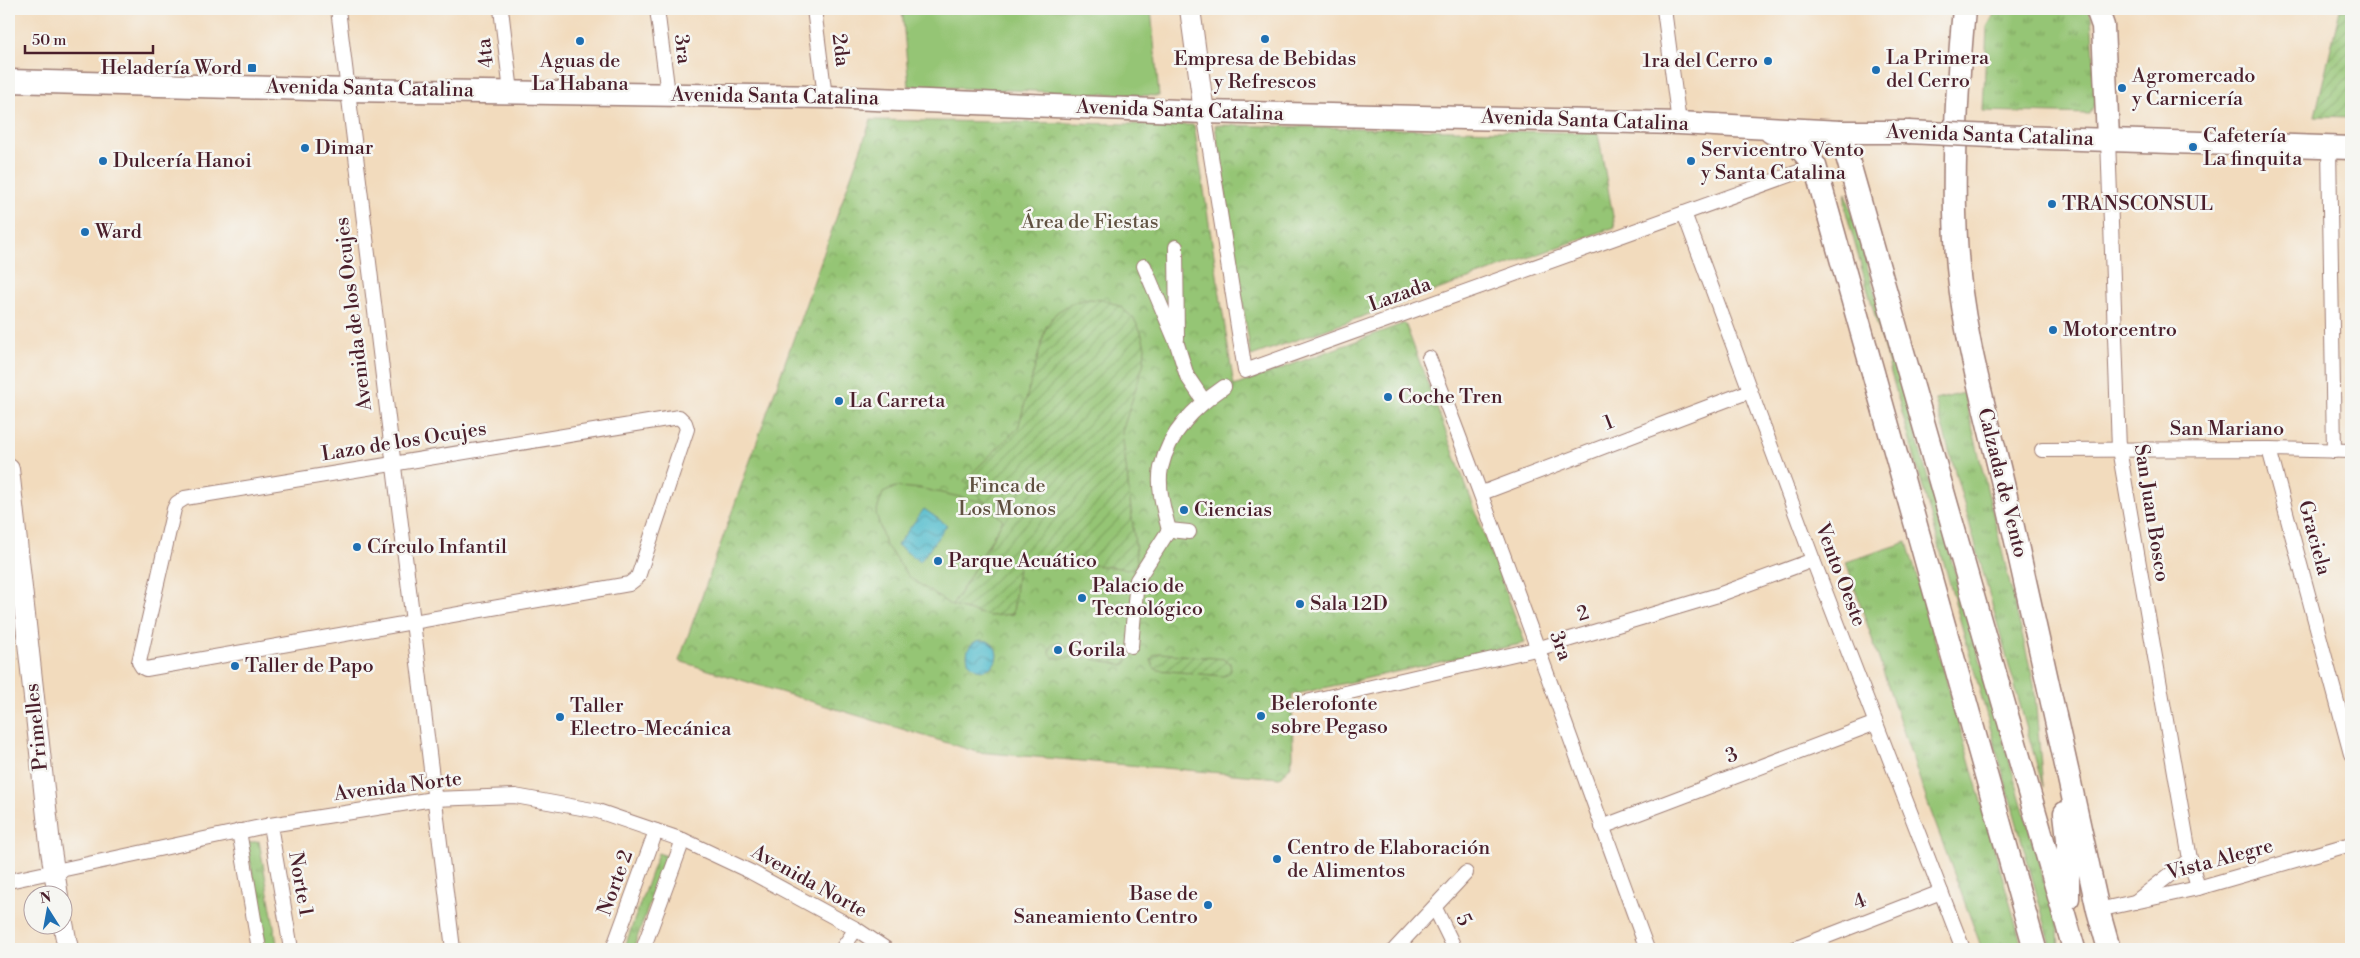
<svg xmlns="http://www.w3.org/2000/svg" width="2360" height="958" viewBox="0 0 2360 958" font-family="'Libre Bodoni',serif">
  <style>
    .grass { fill: url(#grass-tufts); stroke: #707250 }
    .park { fill: url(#park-crowns); stroke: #707250 }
    .garden { fill: url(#garden-furrows); stroke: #707250 }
    .pitch { fill: #95c574; stroke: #707250 }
    .water { fill: url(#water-waves); stroke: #4d6d7c }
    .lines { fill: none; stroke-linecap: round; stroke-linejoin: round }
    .street-casing { stroke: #9e7d74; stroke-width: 16 }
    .secondary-casing { stroke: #9e7d74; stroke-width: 22 }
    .primary-casing { stroke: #9e7d74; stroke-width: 25 }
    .street { stroke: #fff; stroke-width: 14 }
    .secondary { stroke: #fff; stroke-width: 20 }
    .primary { stroke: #fff; stroke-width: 22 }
    .primary-bridge-casing { stroke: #9e7d74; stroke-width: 25; stroke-linecap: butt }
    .primary-bridge { stroke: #fff; stroke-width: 22 }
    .poi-dot { fill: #1f6fb2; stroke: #f6f6f2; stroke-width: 2 }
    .labels { text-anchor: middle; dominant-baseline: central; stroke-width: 5; stroke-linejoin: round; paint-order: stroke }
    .street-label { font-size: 20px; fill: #4a1f2b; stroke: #f6f6f2 }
    .poi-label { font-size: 20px; fill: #4a1f2b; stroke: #f6f6f2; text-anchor: start }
    .park-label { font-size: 20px; fill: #605141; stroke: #f6f6f2 }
  </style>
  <defs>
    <pattern id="grass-tufts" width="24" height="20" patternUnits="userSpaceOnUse" patternTransform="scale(1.25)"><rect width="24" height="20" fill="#95c574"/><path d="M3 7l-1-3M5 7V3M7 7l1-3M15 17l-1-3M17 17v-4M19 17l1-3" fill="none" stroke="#7c9f5f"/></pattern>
    <pattern id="park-crowns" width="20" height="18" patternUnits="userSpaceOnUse" patternTransform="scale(1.25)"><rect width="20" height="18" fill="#95c574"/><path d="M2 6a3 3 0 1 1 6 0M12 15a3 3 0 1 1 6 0" fill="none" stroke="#7c9f5f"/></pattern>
    <pattern id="garden-furrows" width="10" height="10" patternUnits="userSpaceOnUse" patternTransform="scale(1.25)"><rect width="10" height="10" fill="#95c574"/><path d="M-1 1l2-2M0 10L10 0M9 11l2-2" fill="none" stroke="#7c9f5f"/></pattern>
    <pattern id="water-waves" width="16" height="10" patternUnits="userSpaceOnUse" patternTransform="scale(1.25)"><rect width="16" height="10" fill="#50bbcc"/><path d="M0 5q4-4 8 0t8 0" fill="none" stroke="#4497a6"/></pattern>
  </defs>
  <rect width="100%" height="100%" fill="#f6f6f2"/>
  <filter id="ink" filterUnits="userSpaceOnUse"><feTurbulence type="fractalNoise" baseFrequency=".02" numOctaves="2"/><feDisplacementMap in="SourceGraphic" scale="10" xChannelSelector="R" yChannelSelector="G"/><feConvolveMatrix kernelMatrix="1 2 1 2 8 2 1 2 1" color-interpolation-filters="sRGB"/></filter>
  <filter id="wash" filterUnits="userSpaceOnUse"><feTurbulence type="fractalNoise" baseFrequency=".0096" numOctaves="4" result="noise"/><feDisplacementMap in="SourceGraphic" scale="20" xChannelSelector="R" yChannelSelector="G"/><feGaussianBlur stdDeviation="1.12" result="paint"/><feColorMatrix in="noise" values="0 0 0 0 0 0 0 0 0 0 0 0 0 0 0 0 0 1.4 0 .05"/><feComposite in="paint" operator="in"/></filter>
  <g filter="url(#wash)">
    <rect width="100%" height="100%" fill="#f2dbbd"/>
    <g class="grass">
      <path d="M1997,9H2087L2091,16L2097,98L2090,114L1983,111L1987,27Z"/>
      <path d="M1846,193L2058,930L2059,949H2052L1846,212L1845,200Z"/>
      <path d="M1964,393L2034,684L2043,787L1935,400Z"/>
      <path d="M1907,542L2023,949H1982L1927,801L1846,562Z"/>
      <path d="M259,841L278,949H266L247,843Z"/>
      <path d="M658,853L667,856L633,949H624Z"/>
    </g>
    <g class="park">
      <path d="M871,120L1194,125L1234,386L1405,323L1525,643L1292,695L1293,757L1290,767L1280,778L977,752L679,661Z"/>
      <path d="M1215,125L1598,133L1615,227L1251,356Z"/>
    </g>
    <g class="garden">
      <path d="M2340,9H2351V117L2315,116Z"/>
      <path d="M1088,299L1105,300L1121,307L1134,319L1141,332L1145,347L1144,362L1122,432L1138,570L1019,557L1013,614L990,616L952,606L1003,520L964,481L1018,428L1046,327L1056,313L1071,303Z"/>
      <path d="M1060,642L1068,648L1084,652L1085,657L1054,658L1049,652C1049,646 1053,642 1060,642Z"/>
      <path d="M1120,648L1126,650L1129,655L1127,663L1123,665L1093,659L1095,653H1111Z"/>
      <path d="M1159,653L1225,659L1230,663L1231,671L1227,675L1222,676L1159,670L1154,668L1151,660L1154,655Z"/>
    </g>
    <g class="pitch">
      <path d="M902,9H1151L1159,96L909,86Z"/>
      <path d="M896,487L923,489L983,502L1003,520L952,606L910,578L885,544L876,513L883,493Z"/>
    </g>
    <g class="water">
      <path d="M924,509L947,525L920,562L897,545Z"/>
      <circle cx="982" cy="655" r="15"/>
    </g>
  </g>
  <g filter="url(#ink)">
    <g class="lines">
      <defs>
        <g id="street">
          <path d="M338,9L453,949"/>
          <path d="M501,9L511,92"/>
          <path d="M657,9L668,94"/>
          <path d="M814,9L825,97"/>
          <path d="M1664,9L1679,123"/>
          <path d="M1204,112L1245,371L1815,166"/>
          <path d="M2108,139L2119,449L2190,859L2198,888"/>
          <path d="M2329,147L2334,451"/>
          <path d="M1684,213L1813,560L1963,949"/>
          <path d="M1176,247L1177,339"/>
          <path d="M1144,266L1177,344L1187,376L1204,401"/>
          <path d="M1429,358C1505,554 1575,752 1647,949"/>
          <path d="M679,417L685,423L687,429L638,577L629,584L146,669L142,667L139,662L174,509L177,503L185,498Z"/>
          <path d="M2269,449L2351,754"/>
          <path d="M2042,450L2269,449L2351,451"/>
          <path d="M1482,493L1750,391"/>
          <path d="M1169,530L1189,532"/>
          <path d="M1131,646L1137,580L1169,530C1164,511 1157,487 1161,468C1169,432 1195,407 1224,387"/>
          <path d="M1302,703L1540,648L1718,595L1813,560"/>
          <path d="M270,825L291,949"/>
          <path d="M1602,827L1876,723"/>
          <path d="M239,831L259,949"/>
          <path d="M9,881L270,825L433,799L515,796L598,811L683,840L751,872L856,929L886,949"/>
          <path d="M2135,902L2190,859"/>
          <path d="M1435,908L1455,949"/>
          <path d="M2098,910L2198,888L2351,844"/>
          <path d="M613,949L656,831"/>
          <path d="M643,949L683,840"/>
          <path d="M842,949L856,929"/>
          <path d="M1395,949L1466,873"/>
          <path d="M1794,949L1941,892"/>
        </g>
        <g id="secondary">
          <path d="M1190,9L1204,112"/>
          <path d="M9,469L50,844L58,896"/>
          <path d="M62,918L68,949"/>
        </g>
        <g id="primary">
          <path d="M1964,9C1957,85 1952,162 1956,239C1960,330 1988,417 2008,505C2039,640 2068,775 2098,910L2109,949"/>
          <path d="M2097,9L2103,26L2108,139"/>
          <path d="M9,81L347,90L825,97L1204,112L1679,123L1840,132H1908"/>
          <path d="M1771,132L1795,142L1815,166L2035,949"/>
          <path d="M1840,132L2074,949"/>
          <path d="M1992,136L2351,148"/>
          <path d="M2065,813L2068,839V898"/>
        </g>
      </defs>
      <use href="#street" class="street-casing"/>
      <use href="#secondary" class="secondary-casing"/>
      <use href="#primary" class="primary-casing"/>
      <use href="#street" class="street"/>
      <use href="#secondary" class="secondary"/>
      <use href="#primary" class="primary"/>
      <defs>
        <path id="primary-bridge" d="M1908,132L1992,136"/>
      </defs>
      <use href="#primary-bridge" class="primary-bridge-casing"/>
      <use href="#primary-bridge" class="primary-bridge"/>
    </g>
  </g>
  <g class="poi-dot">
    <circle cx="1265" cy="39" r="5"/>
    <circle cx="580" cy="41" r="5"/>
    <circle cx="1768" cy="61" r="5"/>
    <rect x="247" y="63" width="10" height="10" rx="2.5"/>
    <circle cx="1876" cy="70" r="5"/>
    <circle cx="2122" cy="88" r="5"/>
    <circle cx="2193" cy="147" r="5"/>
    <circle cx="305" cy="148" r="5"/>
    <circle cx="103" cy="161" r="5"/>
    <circle cx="1691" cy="161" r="5"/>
    <circle cx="2052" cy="204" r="5"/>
    <circle cx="85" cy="232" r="5"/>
    <circle cx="2053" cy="330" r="5"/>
    <circle cx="1388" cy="397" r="5"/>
    <circle cx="839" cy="401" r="5"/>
    <circle cx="1184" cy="510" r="5"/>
    <circle cx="357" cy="547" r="5"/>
    <circle cx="938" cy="561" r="5"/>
    <circle cx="1082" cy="598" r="5"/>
    <circle cx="1300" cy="604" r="5"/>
    <circle cx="1058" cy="650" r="5"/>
    <circle cx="235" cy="666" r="5"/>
    <circle cx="1261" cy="716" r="5"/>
    <circle cx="560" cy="717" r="5"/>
    <circle cx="1277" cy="859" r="5"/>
    <circle cx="1208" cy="905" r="5"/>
  </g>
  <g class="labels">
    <g class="street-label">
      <text transform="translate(682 49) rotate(83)">3ra</text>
      <text transform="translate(840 50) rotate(83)">2da</text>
      <text transform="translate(486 53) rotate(-97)">4ta</text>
      <text transform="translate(370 89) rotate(1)">Avenida Santa Catalina</text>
      <text transform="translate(775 97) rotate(1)">Avenida Santa Catalina</text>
      <text transform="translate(1180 111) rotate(2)">Avenida Santa Catalina</text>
      <text transform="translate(1585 121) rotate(2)">Avenida Santa Catalina</text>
      <text transform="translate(1990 136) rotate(2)">Avenida Santa Catalina</text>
      <text transform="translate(1400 295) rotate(-20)">Lazada</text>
      <text transform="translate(354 314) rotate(-97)">Avenida de los Ocujes</text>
      <text transform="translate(1609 423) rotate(-21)">1</text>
      <text x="2227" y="429">San Mariano</text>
      <text transform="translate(404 442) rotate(-9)">Lazo de los Ocujes</text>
      <text transform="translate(2002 483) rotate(76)">Calzada de Vento</text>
      <text transform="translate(2151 513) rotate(81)">San Juan Bosco</text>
      <text transform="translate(2314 538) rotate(75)">Graciela</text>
      <text transform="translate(1840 575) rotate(69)">Vento Oeste</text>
      <text transform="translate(1583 614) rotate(-17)">2</text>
      <text transform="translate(1560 646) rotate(70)">3ra</text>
      <text transform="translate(37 727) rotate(-96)">Primelles</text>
      <text transform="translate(1732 756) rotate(-21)">3</text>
      <text transform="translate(398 787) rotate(-7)">Avenida Norte</text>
      <text transform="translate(2220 860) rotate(-15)">Vista Alegre</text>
      <text transform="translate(809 882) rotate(29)">Avenida Norte</text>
      <text transform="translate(616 883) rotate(-70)">Norte 2</text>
      <text transform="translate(300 884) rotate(80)">Norte 1</text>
      <text transform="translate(1860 902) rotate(-21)">4</text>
      <text transform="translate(1463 920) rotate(64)">5</text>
    </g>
    <g class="poi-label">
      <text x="1886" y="58">La Primera<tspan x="1886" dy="23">del Cerro</tspan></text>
      <text x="1265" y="59" text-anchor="middle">Empresa de Bebidas<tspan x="1265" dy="23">y Refrescos</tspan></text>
      <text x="580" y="61" text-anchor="middle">Aguas de<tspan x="580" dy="23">La Habana</tspan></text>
      <text x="1758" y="61" text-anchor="end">1ra del Cerro</text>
      <text x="242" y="68" text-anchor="end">Heladería Word</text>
      <text x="2132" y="76">Agromercado<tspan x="2132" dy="23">y Carnicería</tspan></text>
      <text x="2203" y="136">Cafetería<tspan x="2203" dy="23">La finquita</tspan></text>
      <text x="315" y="148">Dimar</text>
      <text x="1701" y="150">Servicentro Vento<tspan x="1701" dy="23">y Santa Catalina</tspan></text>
      <text x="113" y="161">Dulcería Hanoi</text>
      <text x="2062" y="204">TRANSCONSUL</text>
      <text x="95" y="232">Ward</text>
      <text x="2063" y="330">Motorcentro</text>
      <text x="1398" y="397">Coche Tren</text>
      <text x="849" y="401">La Carreta</text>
      <text x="1194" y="510">Ciencias</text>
      <text x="367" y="547">Círculo Infantil</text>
      <text x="948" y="561">Parque Acuático</text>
      <text x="1092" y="586">Palacio de<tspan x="1092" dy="23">Tecnológico</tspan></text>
      <text x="1310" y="604">Sala 12D</text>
      <text x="1068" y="650">Gorila</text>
      <text x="245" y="666">Taller de Papo</text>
      <text x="1271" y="704">Belerofonte<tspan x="1271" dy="23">sobre Pegaso</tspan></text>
      <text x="570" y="706">Taller<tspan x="570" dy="23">Electro-Mecánica</tspan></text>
      <text x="1287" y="848">Centro de Elaboración<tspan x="1287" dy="23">de Alimentos</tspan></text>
      <text x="1198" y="894" text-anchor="end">Base de<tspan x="1198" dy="23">Saneamiento Centro</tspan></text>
    </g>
    <g class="park-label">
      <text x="1090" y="222">Área de Fiestas</text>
      <text x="1007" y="486">Finca de<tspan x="1007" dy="23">Los Monos</tspan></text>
    </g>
  </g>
  <rect width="2360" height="958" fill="none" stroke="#f6f6f2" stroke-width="30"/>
  <g transform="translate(48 910) rotate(349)"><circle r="24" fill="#f6f6f2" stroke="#b1a0a2"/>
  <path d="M0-4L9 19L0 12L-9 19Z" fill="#1f6fb2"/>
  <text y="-8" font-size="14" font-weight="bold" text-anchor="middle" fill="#4a1f2b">N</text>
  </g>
  <path d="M25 45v8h128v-8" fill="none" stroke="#4a1f2b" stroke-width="2.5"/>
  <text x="32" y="45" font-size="15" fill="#4a1f2b" stroke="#f6f6f2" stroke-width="4" paint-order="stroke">50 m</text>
</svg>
